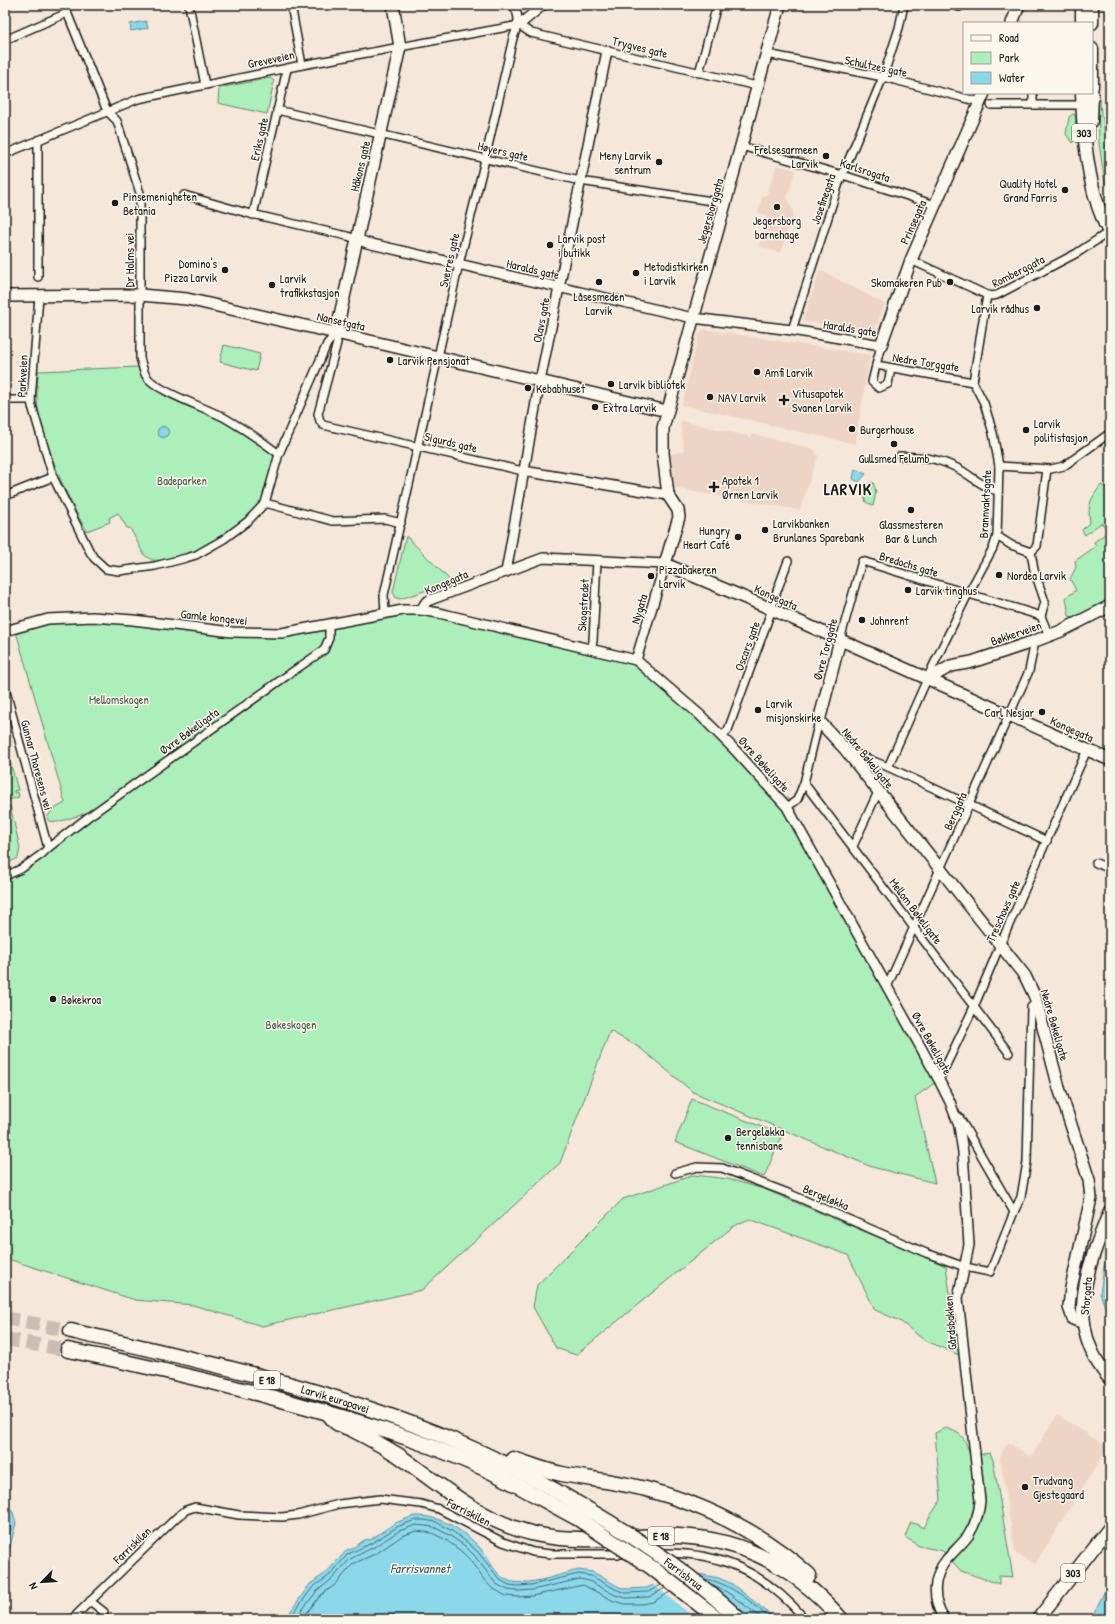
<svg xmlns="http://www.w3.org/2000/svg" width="1115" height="1624" viewBox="0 0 1115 1624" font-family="'Patrick Hand',sans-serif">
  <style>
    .built { fill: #eed4c4 }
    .green { fill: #acefba; stroke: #64866b }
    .water { fill: #8bd8eb; stroke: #5f8d98 }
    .pier { fill: #f5e7da }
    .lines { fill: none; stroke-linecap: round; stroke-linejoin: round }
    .shore { stroke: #48676f; stroke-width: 1 }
    .motorway-tunnel { stroke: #cabeb4; stroke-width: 14; stroke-dasharray: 14 7; stroke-linecap: butt }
    .minor-casing { stroke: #1c1c1c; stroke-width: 10 }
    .tertiary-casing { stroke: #1c1c1c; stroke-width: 12 }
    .secondary-casing { stroke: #1c1c1c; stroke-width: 14 }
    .primary-casing { stroke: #1c1c1c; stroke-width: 15 }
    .motorway-casing { stroke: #1c1c1c; stroke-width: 17 }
    .minor { stroke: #fbf7ec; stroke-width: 7 }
    .tertiary { stroke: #fbf7ec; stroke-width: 9 }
    .secondary { stroke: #fbf7ec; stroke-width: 11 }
    .primary { stroke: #fbf7ec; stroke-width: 12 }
    .motorway { stroke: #fbf7ec; stroke-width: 14 }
    .motorway-bridge-casing { stroke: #1c1c1c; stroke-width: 17; stroke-linecap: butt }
    .motorway-bridge { stroke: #fbf7ec; stroke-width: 14 }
    .poi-dot { fill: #1c1c1c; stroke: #fbf7ec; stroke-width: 1.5 }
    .labels { text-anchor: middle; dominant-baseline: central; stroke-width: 3; stroke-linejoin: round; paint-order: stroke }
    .shield { fill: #fbf7ec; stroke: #5f5e5a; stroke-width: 1 }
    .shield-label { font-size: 11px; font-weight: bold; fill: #1c1c1c }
    .street-label { font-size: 12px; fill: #1c1c1c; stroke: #fbf7ec }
    .poi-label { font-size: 12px; fill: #1c1c1c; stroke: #fbf7ec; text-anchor: start }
    .park-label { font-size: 12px; fill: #475b4b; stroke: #fbf7ec }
    .water-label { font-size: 13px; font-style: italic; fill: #3d545a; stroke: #fbf7ec }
    .district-label { font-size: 16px; font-weight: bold; letter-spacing: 1px; fill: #1c1c1c; stroke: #fbf7ec }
  </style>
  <rect width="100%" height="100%" fill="#f5e7da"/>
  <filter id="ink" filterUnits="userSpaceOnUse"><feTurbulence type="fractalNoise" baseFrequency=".025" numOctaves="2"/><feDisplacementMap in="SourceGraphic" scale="8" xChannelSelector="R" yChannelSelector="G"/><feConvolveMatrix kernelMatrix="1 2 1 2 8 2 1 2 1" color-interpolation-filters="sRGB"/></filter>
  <g filter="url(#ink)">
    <g class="built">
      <path d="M777,165L796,170L787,197L793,210V215L781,253L759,246L767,215L758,212L763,196L767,194Z"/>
      <path d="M820,270L885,304L875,330L872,332L803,321Z"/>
      <path d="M704,330L716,331L870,355L855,444L682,405L699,335Z"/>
      <path d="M682,421L751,437L752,434L814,449L818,456L809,481L800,510L678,489L674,486L670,454L681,452L684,450L680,424Z"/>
      <path d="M1057,1415L1108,1447L1035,1564L1015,1553L1000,1457L1008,1442L1031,1457Z"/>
    </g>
    <g class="green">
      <path d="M270,78L274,81L267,114L218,103L219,88Z"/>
      <path d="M1098,99H1100L1101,116L1104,118H1103L1110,170V182L1105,184L1099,143Z"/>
      <path d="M1073,114L1075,115L1076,118L1073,142L1072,143L1066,134L1069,117Z"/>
      <path d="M224,345L260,354L256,371L220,362Z"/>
      <path d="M139,367L148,383L161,392L188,406L253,435L272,449L276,458L264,498L257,510L220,541L177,561L152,560L144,555L130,528H127L118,513L109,518L110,522L87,531C68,502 39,434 37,399C36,390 38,380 38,371Z"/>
      <path d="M873,482L876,492L873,506L866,502L865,499V487Z"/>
      <path d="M1101,485L1110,489V599L1074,619L1069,616L1066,598L1076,590L1070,579L1076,567L1075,561L1096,546L1094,542L1109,531L1101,523L1085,535L1082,530L1090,522C1087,504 1091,499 1101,485Z"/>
      <path d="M406,536L452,582L400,599L396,598L393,592Z"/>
      <path d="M421,610L636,660L700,715L787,807L939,1080L915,1097L935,1183L872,1167L693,1092L640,1048L610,1031L560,1163L422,1290L262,1326L193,1305L135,1300L5,1258V874L25,870L100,809L58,822L49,821L47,818L52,810L65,803L15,628L93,617L282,633Z"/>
      <path d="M5,751H7L18,790L14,791V793L18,792L19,797L5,801Z"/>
      <path d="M10,806L20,848L18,858L5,865V808Z"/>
      <path d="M692,1099L782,1135L764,1177L675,1142Z"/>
      <path d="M694,1175L728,1179L764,1189L946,1266L959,1355L924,1340L900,1321L875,1310L848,1255L749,1219L734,1226L576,1355L556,1348L533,1307L537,1285L623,1199Z"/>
      <path d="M945,1428C963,1433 965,1438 970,1456L990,1453L993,1460L1013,1577L999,1576V1584L961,1571L943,1551L919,1546L905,1537L911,1522L924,1528L930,1516L941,1500L935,1433Z"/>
    </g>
    <g class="water">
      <path d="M146,21L148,28L131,31L130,24Z"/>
      <circle cx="163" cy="432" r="5.5"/>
      <path d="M855,469L866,474L859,482L853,479Z"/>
      <path d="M1110,1248V1322L1100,1293L1104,1266Z"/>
      <path d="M5,1503L13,1512L16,1523L5,1567Z"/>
      <path d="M414,1516C440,1515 464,1530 481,1549C490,1560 495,1576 509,1581C528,1587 560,1574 579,1570L593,1572L619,1587L627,1589L647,1588L664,1579L698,1574L719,1578L732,1584L776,1619H285L310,1584L326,1573L348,1549L350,1550L366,1539L370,1540L395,1523Z"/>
      <path d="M1110,1580V1619H1091Z"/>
    </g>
    <path class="pier" d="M685,1571L697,1572L753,1619H696L651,1583L669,1574Z"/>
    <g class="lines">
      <g class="shore">
        <path d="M1110,1262L1104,1292L1110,1310"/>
        <path d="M5,1509C16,1521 8,1536 5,1550"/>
        <path d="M705,1579C730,1583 752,1602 770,1619"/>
        <path d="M713,1586L727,1592L763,1619"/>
        <path d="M289,1619L313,1587L329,1576L348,1554L372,1543L397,1527L415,1520H424L436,1522L452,1531L468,1543L478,1552L500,1580L509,1585L518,1586L531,1585L579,1574L591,1576L617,1590L626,1593L648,1592L661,1585"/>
        <path d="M295,1619L317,1591L332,1579L350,1559L374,1547L399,1531L416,1525L434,1527L449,1535L465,1546L474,1555L496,1584L508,1590L518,1591L532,1590L580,1579L589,1581L615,1595L626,1598L649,1597L665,1588"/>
        <path d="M302,1619L321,1595L336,1584L353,1564L377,1553L402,1536L416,1531L432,1533L446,1540L461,1551L469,1559L485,1581L492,1588L506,1596L518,1597L532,1596L583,1585L614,1601L625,1604H642L653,1602L670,1592"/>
      </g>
      <g class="motorway-tunnel">
        <path d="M5,1318L71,1331"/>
        <path d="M5,1339L68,1350"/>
      </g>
      <defs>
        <g id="minor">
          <path d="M64,5L107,111L117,121L140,193V358C142,364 143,371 146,376C157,392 207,408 225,418C244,429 262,441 279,454"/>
          <path d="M189,5L205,85"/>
          <path d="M291,5L302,65"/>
          <path d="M953,5L959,7L962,5"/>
          <path d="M5,40L67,13"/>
          <path d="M767,54L883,77L980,102"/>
          <path d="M699,73L717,5"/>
          <path d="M1033,93V105H1085"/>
          <path d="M991,105H1033"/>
          <path d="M277,110L580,181L725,203"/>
          <path d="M38,140V277"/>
          <path d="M741,146L843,175L935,205"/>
          <path d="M5,154L138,99L302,65L519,25L531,33L757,86"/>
          <path d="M184,195L247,213L347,236L357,239"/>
          <path d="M253,215L287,69"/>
          <path d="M911,260L987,295L992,296L997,295L1077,253L1109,232"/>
          <path d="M39,296L31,400L32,406L53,477L90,552L94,558L106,569L119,571L155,566L186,558L196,555L224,539L248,521L265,503L279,454L327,344L336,333"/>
          <path d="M792,330L839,183L883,77L899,28L904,5"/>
          <path d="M336,333L337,343L318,414L320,421L323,425L523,471"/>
          <path d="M881,345L872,382L879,388L888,384L891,368"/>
          <path d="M876,365L973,382"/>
          <path d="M5,400H31"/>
          <path d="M900,456C922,457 934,457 955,467C970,474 981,487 998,491"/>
          <path d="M999,466L1051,469L1064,466L1110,433"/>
          <path d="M5,496L53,477"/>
          <path d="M265,503L333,521L385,519L401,523"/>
          <path d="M997,536L1011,545L1031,552"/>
          <path d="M1031,552L1034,570L1045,602L1041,616L1049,636"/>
          <path d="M1031,552L1037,546L1047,469"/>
          <path d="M385,613L384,595L459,264L483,168L513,38C518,26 521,17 513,5"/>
          <path d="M840,640L862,561L1041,616"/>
          <path d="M591,650L593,641L597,560"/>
          <path d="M5,688L48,848"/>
          <path d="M722,736L728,730L772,609L774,599L788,561"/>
          <path d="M847,750L888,767L1047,841"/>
          <path d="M888,767L932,668L968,594L993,548L997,536L999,466L993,433L984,403L973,382L987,295"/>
          <path d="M804,783L1009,1053"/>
          <path d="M787,807L797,800L804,783L819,721"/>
          <path d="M853,846L878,792"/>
          <path d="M1096,863L1110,869"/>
          <path d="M5,876L21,869L42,854L48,848L88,817L292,672L324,650L329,638V625"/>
          <path d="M887,987L1029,671L1035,641"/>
          <path d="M939,1080L974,1007L1000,945L1087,750"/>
          <path d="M959,1117L1014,1212"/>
          <path d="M675,1173L697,1167L722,1168L788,1193L926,1253L965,1267L990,1272L1014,1212L1021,1197L1027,1162L1031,1007L1037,1002"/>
          <path d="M658,1553C721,1551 764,1572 805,1619"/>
          <path d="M90,1601L104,1612"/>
          <path d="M72,1619L177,1517L186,1510L195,1507L239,1515L282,1517L298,1515L339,1504L380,1499L421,1504L439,1509L503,1542L533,1552L551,1554H628"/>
        </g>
        <g id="tertiary">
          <path d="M519,25L543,5"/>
          <path d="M357,239L367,243L693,318L792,330L881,345"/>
          <path d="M523,471L668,495"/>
          <path d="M506,572L538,391L607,51"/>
          <path d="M421,610L426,602L430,600L543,558L665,564L636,660"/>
          <path d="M5,631L48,619L93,617L133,620L232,632L282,633L403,610H421L439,613L636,660L700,715L734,749L787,807L939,1080L950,1102L959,1126L963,1152L969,1245L958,1298L980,1501C979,1514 975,1525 968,1536C962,1544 954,1551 947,1559C932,1577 932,1600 944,1619"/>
        </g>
        <g id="secondary">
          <path d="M780,5L663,428V453L668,495L678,510L679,517L665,564L762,605L1110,760"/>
          <path d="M1012,23L1019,5"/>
          <path d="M5,296L140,295L187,299L336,333L667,411"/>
          <path d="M336,333L400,47L393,5"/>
          <path d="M881,345L911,260L984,93"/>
          <path d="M840,640L819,721L845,749L1025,976L1035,997L1059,1088L1089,1180L1091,1198L1071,1288L1069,1307L1073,1319L1078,1321H1084"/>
          <path d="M928,679L951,666L972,662L1035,641L1061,631L1110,606"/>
        </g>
        <g id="primary">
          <path d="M1082,5V23"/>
          <path d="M1092,5V23"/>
          <path d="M1092,49V87"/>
          <path d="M1082,93C1083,138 1088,194 1110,234"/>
          <path d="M1091,121L1092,93"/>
          <path d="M1110,1211C1087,1268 1063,1326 1110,1379"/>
          <path d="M1038,1619L1110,1527"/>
        </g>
        <g id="motorway">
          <path id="s1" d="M71,1331C199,1360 334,1390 455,1441C500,1460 542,1482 584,1507"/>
          <path d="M68,1350C133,1363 198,1378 263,1395C338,1415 409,1435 481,1467C514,1482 545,1501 577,1518"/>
          <path d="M327,1412C330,1415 333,1420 337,1423C341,1426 348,1427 353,1430C369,1438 383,1446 398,1455C442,1486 481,1522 535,1534C575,1543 616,1538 656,1536C732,1533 791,1562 841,1619"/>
          <path d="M513,1459C529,1464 545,1471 562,1474C590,1479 619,1482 646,1489C706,1505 763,1534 809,1575"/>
        </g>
      </defs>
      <use href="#minor" class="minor-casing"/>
      <use href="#tertiary" class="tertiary-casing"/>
      <use href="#secondary" class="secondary-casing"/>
      <use href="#primary" class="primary-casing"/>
      <use href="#motorway" class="motorway-casing"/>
      <use href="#minor" class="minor"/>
      <use href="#tertiary" class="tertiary"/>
      <use href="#secondary" class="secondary"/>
      <use href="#primary" class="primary"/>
      <use href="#motorway" class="motorway"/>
      <defs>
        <g id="motorway-bridge">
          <path id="s2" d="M584,1507C639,1539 693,1576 739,1619"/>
          <path d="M577,1518L651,1567L718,1619"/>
        </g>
      </defs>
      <use href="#motorway-bridge" class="motorway-bridge-casing"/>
      <use href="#motorway-bridge" class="motorway-bridge"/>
    </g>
  </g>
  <g class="poi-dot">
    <circle cx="826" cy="156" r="4"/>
    <circle cx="659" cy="162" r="4"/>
    <circle cx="1065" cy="190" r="4"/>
    <circle cx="115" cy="203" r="4"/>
    <circle cx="777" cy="207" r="4"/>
    <circle cx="550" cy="245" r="4"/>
    <circle cx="225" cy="270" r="4"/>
    <circle cx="636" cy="273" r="4"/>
    <circle cx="599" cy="282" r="4"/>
    <circle cx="950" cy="282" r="4"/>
    <circle cx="272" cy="285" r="4"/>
    <circle cx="1037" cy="308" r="4"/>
    <circle cx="390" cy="360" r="4"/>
    <circle cx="757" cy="372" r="4"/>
    <circle cx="611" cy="384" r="4"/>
    <circle cx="528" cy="388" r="4"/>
    <circle cx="710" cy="397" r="4"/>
    <path d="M782 394h4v4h4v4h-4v4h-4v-4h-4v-4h4z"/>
    <circle cx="595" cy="407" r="4"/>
    <circle cx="852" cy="429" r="4"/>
    <circle cx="1026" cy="430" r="4"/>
    <circle cx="894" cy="444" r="4"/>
    <path d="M712 481h4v4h4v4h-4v4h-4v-4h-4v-4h4z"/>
    <circle cx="911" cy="510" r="4"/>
    <circle cx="765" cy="530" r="4"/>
    <circle cx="738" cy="537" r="4"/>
    <circle cx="999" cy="575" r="4"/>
    <circle cx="651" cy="576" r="4"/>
    <circle cx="908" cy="590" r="4"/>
    <circle cx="862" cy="620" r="4"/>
    <circle cx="758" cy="710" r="4"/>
    <circle cx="1042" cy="712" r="4"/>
    <circle cx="53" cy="999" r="4"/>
    <circle cx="728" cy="1138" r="4"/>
    <circle cx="1025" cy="1487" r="4"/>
  </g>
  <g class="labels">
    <g class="shield">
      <rect x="1072" y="124" width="24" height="18" rx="3"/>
      <rect x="254" y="1371" width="26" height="18" rx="3"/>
      <rect x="648" y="1527" width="26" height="18" rx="3"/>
      <rect x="1061" y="1564" width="24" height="18" rx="3"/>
    </g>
    <g class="shield-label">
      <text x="1084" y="133">303</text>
      <text x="267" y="1380">E 18</text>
      <text x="661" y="1536">E 18</text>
      <text x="1073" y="1573">303</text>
    </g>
    <g class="street-label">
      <text transform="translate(640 47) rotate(14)">Trygves gate</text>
      <text transform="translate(271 59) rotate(-12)">Greveveien</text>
      <text transform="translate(876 66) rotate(12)">Schultzes gate</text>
      <text transform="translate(259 139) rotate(-77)">Eriks gate</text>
      <text transform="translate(503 151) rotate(13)">Høyers gate</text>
      <text transform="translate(360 166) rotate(-77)">Håkons gate</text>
      <text transform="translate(865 170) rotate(18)">Karlsrogata</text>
      <text transform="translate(823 199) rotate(-71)">Josefinegata</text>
      <text transform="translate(710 211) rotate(-74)">Jegersborggata</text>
      <text transform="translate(913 222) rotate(-66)">Prinsegata</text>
      <text transform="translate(129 260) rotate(-90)">Dr Holms vei</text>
      <text transform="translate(449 260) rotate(-77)">Sverres gate</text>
      <text transform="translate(533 269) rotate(13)">Haralds gate</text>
      <text transform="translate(1018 271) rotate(-27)">Romberggata</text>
      <text transform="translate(541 320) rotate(-79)">Olavs gate</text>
      <text transform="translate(341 321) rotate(13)">Nansetgata</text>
      <text transform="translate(850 328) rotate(9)">Haralds gate</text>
      <text transform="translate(926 362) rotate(9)">Nedre Torggate</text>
      <text transform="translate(22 376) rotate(-87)">Parkveien</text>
      <text transform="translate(451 442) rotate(13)">Sigurds gate</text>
      <text transform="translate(985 504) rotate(-87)">Brannvaktsgate</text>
      <text transform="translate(909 564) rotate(17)">Bredochs gate</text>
      <text transform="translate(446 582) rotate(-23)">Kongegata</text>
      <text transform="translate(776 597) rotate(24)">Kongegata</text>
      <text transform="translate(583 605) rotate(-87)">Skogstredet</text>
      <text transform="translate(639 609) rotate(-73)">Nygata</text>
      <text transform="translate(214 617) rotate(6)">Gamle kongevei</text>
      <text transform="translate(1016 633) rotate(-19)">Bøkkerveien</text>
      <text transform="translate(747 646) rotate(-70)">Oscars gate</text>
      <text transform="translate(825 649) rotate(-75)">Øvre Torggate</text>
      <text transform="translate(1072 729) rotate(24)">Kongegata</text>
      <text transform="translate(189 731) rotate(-36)">Øvre Bøkeligata</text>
      <text transform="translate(868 758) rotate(51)">Nedre Bøkeligate</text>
      <text transform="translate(764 764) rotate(48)">Øvre Bøkeligate</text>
      <text transform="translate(37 765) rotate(75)">Gunnar Thoresens vei</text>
      <text transform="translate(955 811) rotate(-66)">Berggata</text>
      <text transform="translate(916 911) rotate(53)">Mellom Bøkeligate</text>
      <text transform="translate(1003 911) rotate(-66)">Treschows gate</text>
      <text transform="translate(1055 1025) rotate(74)">Nedre Bøkeligate</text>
      <text transform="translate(932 1043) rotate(61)">Øvre Bøkeligate</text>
      <text transform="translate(826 1197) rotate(23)">Bergeløkka</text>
      <text transform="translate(1086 1296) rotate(-85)">Storgata</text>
      <text transform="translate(950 1323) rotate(-94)">Gårdsbakken</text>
      <text stroke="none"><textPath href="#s1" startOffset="273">Larvik europavei</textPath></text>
      <text transform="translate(469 1512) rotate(27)">Farriskilen</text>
      <text transform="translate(132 1545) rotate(-44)">Farriskilen</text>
      <text stroke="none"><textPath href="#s2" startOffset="120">Farrisbrua</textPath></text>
    </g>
    <g class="poi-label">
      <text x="818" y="149" text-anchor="end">Frelsesarmeen<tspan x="818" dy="14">Larvik</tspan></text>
      <text x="651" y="155" text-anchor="end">Meny Larvik<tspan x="651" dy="14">sentrum</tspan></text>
      <text x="1057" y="183" text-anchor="end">Quality Hotel<tspan x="1057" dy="14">Grand Farris</tspan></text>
      <text x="123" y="196">Pinsemenigheten<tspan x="123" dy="14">Betania</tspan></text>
      <text x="777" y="220" text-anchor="middle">Jegersborg<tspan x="777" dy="14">barnehage</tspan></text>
      <text x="558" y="238">Larvik post<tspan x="558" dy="14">i butikk</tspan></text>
      <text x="217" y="263" text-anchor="end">Domino's<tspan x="217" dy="14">Pizza Larvik</tspan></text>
      <text x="644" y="266">Metodistkirken<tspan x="644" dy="14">i Larvik</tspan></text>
      <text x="280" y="278">Larvik<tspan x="280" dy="14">trafikkstasjon</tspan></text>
      <text x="942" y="282" text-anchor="end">Skomakeren Pub</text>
      <text x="599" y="296" text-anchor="middle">Låsesmeden<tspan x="599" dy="14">Larvik</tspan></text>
      <text x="1029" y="308" text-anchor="end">Larvik rådhus</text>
      <text x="398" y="360">Larvik Pensjonat</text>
      <text x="765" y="372">Amfi Larvik</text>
      <text x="619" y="384">Larvik bibliotek</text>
      <text x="536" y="388">Kebabhuset</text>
      <text x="792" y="393">Vitusapotek<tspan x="792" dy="14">Svanen Larvik</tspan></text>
      <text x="718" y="397">NAV Larvik</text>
      <text x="603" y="407">Extra Larvik</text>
      <text x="1034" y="423">Larvik<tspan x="1034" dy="14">politistasjon</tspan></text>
      <text x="860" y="429">Burgerhouse</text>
      <text x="894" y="458" text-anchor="middle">Gullsmed Felumb</text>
      <text x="722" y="480">Apotek 1<tspan x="722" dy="14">Ørnen Larvik</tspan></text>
      <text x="773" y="523">Larvikbanken<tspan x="773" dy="14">Brunlanes Sparebank</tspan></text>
      <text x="911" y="524" text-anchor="middle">Glassmesteren<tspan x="911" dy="14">Bar &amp; Lunch</tspan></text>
      <text x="730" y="530" text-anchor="end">Hungry<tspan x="730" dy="14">Heart Café</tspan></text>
      <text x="659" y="569">Pizzabakeren<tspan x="659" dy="14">Larvik</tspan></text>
      <text x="1007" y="575">Nordea Larvik</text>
      <text x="916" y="590">Larvik tinghus</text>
      <text x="870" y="620">Johnrent</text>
      <text x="766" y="703">Larvik<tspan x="766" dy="14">misjonskirke</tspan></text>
      <text x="1034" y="712" text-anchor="end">Carl Nesjar</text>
      <text x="61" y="999">Bøkekroa</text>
      <text x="736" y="1131">Bergeløkka<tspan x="736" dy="14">tennisbane</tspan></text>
      <text x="1033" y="1480">Trudvang<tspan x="1033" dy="14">Gjestegaard</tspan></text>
    </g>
    <g class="park-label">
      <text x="182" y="480">Badeparken</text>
      <text x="119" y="699">Mellomskogen</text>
      <text x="291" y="1024">Bøkeskogen</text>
    </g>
    <g class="water-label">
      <text x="420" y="1568">Farrisvannet</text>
    </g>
    <g class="district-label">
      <text x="848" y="489">LARVIK</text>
    </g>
  </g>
  <rect width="1115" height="1624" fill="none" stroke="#fbf7ec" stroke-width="20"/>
  <rect x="10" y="10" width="1095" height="1604" fill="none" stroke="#1c1c1c" stroke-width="1.5" filter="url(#ink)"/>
  <rect x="963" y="22" width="130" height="72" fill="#fbf7ec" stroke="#a29f99"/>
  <rect x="971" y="35" width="20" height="6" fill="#fbf7ec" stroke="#a29f99"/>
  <text x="999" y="42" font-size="12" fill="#1c1c1c">Road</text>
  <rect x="971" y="52" width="20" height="12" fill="#acefba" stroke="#a29f99"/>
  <text x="999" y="62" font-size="12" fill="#1c1c1c">Park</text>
  <rect x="971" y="72" width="20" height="12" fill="#8bd8eb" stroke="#a29f99"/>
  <text x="999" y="82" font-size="12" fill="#1c1c1c">Water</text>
  <g transform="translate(42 1582) rotate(245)" stroke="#fbf7ec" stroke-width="3" paint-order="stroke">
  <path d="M0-3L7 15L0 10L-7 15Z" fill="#1c1c1c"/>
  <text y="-6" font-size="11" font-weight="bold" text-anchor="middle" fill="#1c1c1c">N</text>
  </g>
</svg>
